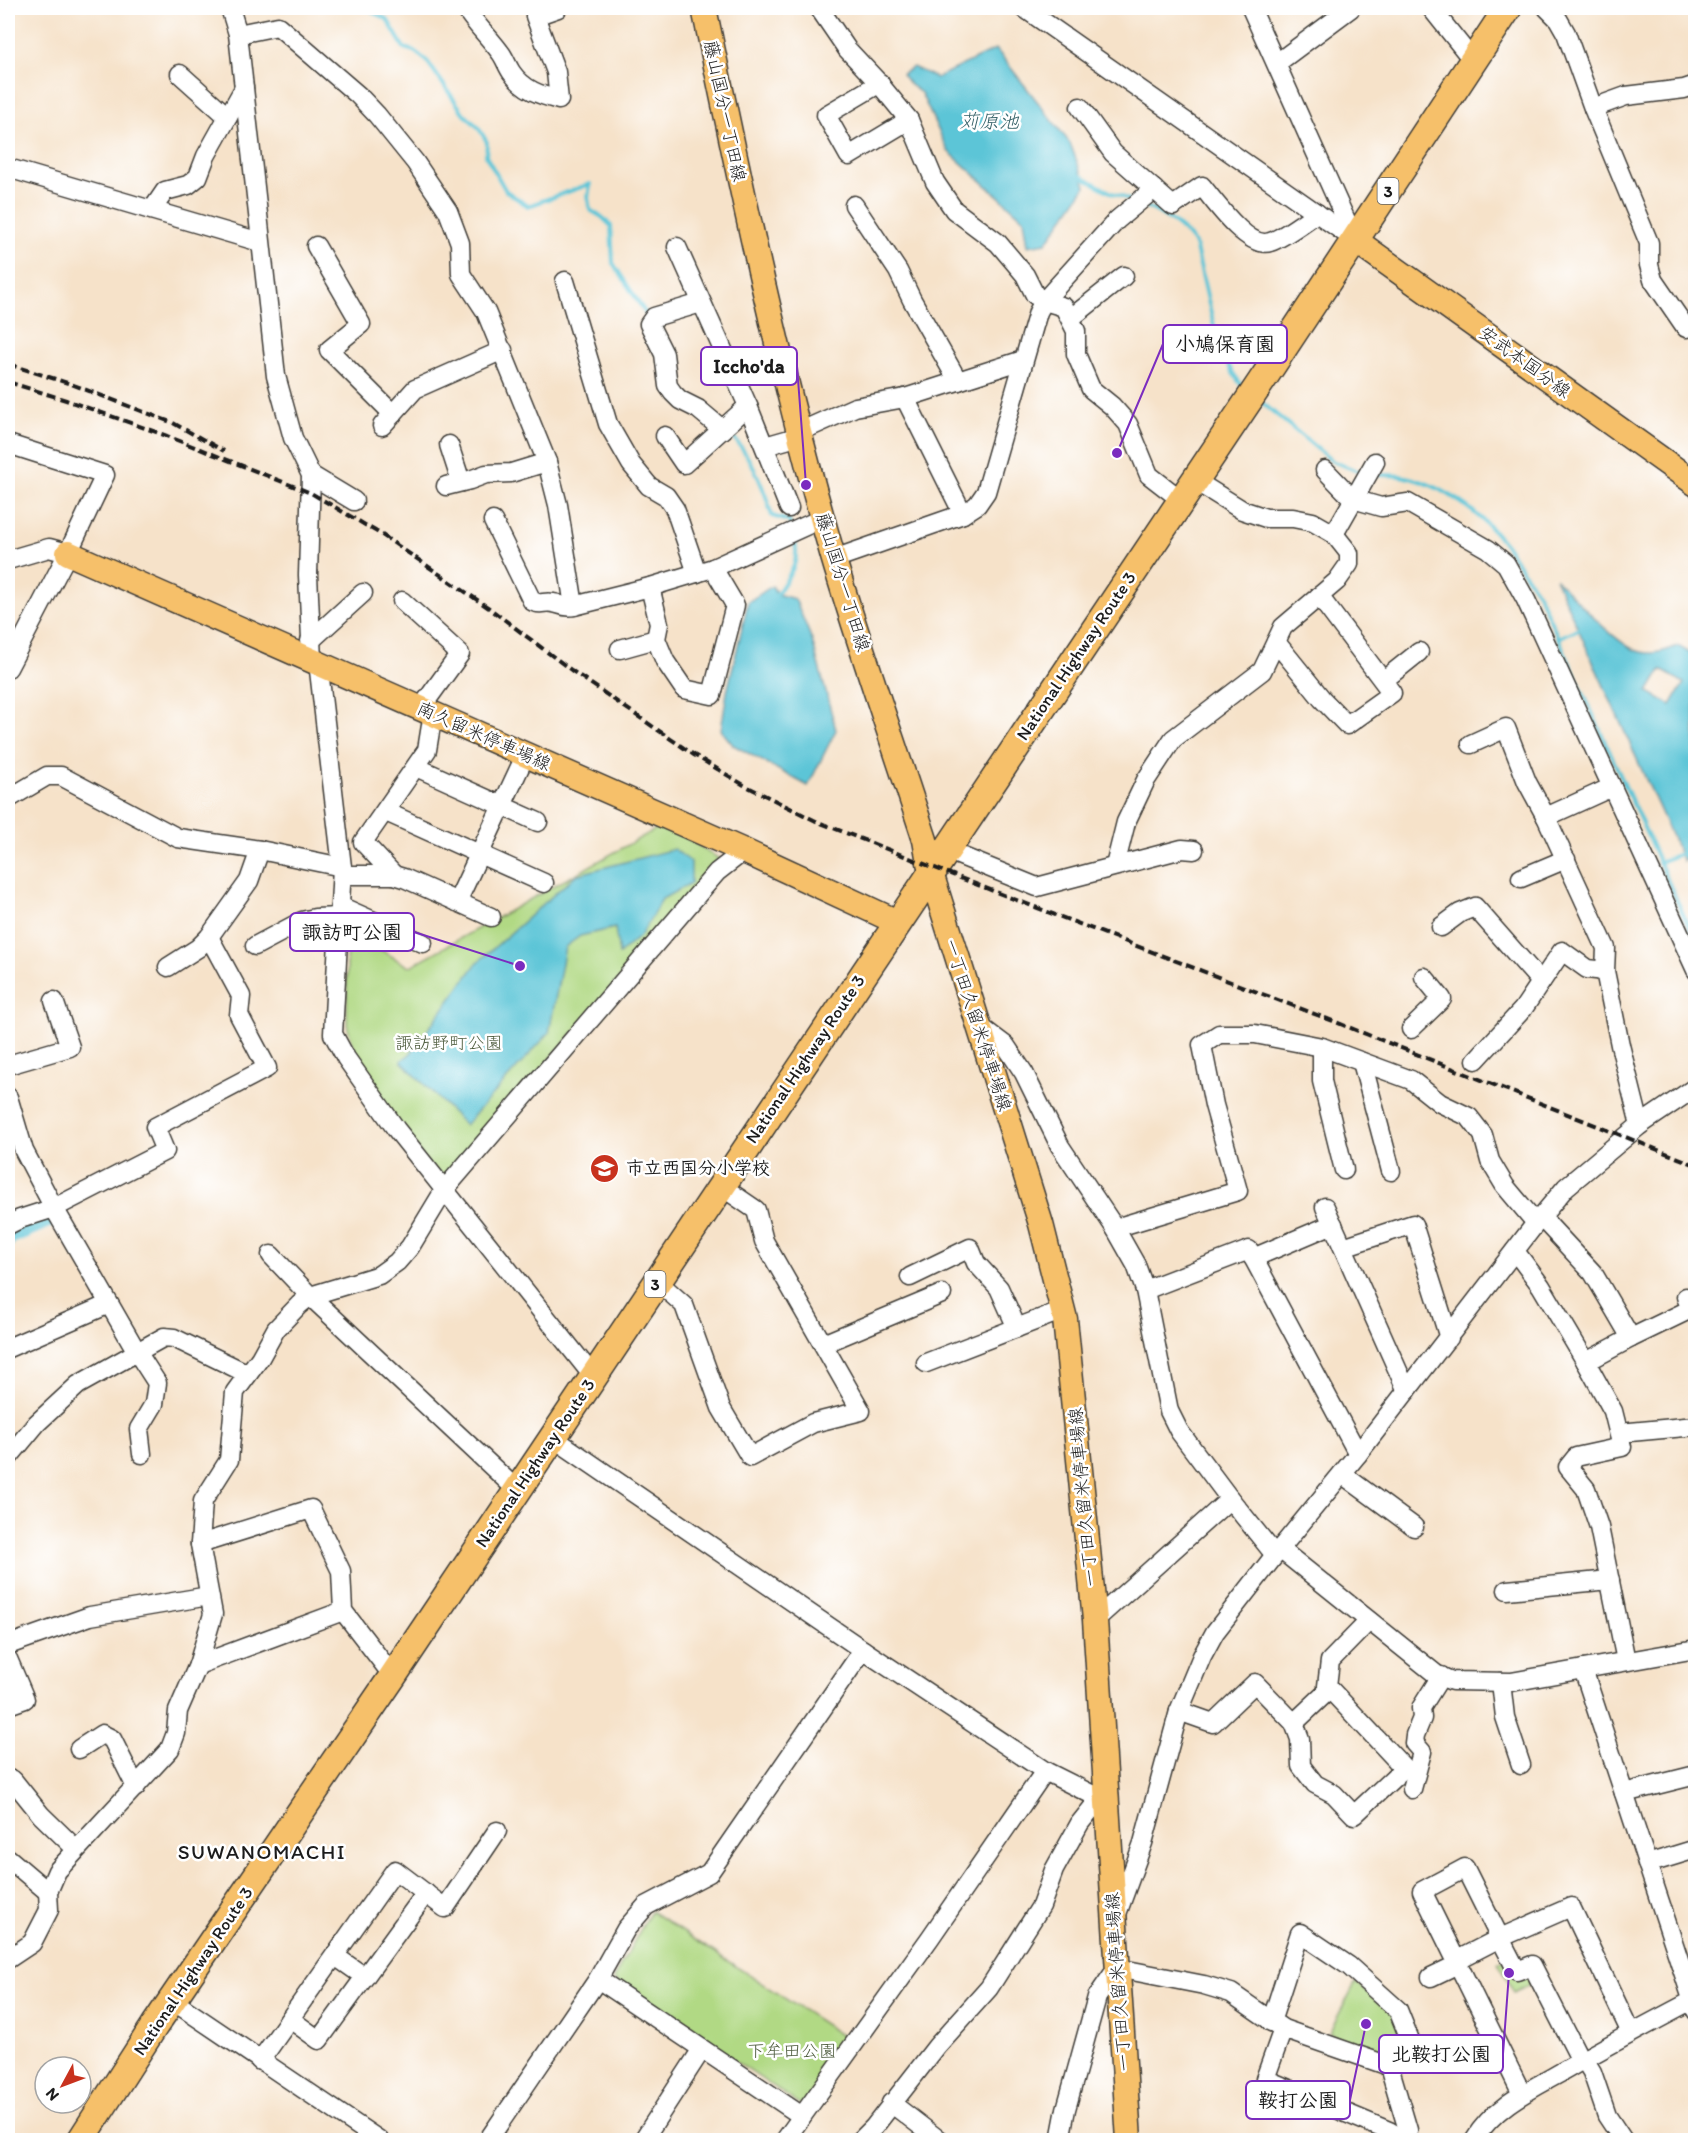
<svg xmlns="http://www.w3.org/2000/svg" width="1703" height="2148" viewBox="0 0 1703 2148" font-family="Itim,'Klee One',sans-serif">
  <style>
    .green { fill: #b1d984; stroke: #667a50; stroke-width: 1.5 }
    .water { fill: #5bc5d7; stroke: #3c707a; stroke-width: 1.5; fill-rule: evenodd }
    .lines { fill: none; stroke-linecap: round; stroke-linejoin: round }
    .stream { stroke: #5bc5d7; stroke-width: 4 }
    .canal { stroke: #5bc5d7; stroke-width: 14 }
    .minor-casing { stroke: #3d3a36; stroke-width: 21 }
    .major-casing { stroke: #3d3a36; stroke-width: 27 }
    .highway-casing { stroke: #3d3a36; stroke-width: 30 }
    .minor { stroke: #fff; stroke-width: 18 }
    .major { stroke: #f6c06b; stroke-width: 24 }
    .highway { stroke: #f6c06b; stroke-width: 27 }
    .rail { stroke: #1c1c1c; stroke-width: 4; stroke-dasharray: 9 4.5; stroke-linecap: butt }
    .labels { text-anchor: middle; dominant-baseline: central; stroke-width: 5; stroke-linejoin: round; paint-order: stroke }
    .shield { fill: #fff; stroke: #606060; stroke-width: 1.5 }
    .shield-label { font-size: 16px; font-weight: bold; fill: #1c1c1c }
    .street-label { font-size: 18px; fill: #1c1c1c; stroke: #fff }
    .park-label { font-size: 18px; fill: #505e40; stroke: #fff }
    .poi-label { font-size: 18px; font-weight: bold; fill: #1c1c1c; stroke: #fff; text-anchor: start }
    .water-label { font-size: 20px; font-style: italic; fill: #356067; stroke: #fff }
    .quarter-label { font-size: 21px; letter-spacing: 1.5px; fill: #1c1c1c; stroke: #fff }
    .leader { fill: none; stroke: #7b2cbf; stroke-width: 2 }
    .callout-dot { fill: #7b2cbf; stroke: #fff; stroke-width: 2 }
    .callout { fill: #fff; stroke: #7b2cbf; stroke-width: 2 }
    .callout-label { font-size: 20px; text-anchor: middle; font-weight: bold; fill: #1c1c1c }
  </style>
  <rect width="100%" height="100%" fill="#fff"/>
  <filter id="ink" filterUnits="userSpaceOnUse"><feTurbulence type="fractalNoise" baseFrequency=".0167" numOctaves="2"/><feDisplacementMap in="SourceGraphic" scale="12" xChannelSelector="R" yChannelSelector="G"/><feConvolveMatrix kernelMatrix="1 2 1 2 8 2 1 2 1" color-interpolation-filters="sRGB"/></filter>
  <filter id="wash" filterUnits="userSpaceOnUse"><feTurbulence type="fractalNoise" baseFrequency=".008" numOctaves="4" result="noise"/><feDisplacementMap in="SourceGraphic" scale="24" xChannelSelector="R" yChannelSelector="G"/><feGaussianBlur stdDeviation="1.35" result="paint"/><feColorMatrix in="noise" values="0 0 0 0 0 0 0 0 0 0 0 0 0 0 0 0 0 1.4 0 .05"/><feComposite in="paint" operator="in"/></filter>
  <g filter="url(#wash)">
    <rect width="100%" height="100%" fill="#f6e2c9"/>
    <g class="green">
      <path d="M665,824L724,862L441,1183L360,1070L347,1025V929L409,967Z"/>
      <path d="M651,1911L850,2041L803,2107L613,1979Z"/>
      <path d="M1506,1958L1525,1971L1531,1984L1514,1993L1498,1962Z"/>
      <path d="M1356,1982L1395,2015L1410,2055L1399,2066L1329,2033Z"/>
    </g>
    <g class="water">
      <path d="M996,49L1070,143L1086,186L1046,243L1028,246L1024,219L948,151L921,93L910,85L902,74L913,67L936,78Z"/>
      <path d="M1555,578C1574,596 1617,647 1641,652C1655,655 1665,651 1678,646L1695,656V847L1683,861ZM1661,670L1684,683L1671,705L1648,692Z"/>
      <path d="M772,586L777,594L795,599L812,640L836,730L808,786L733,745L721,730L727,692L748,602Z"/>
      <path d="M674,849L691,862V883L662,899L641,935L619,954L615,928L580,936L565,947L549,1033L465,1125L401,1061L410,1054L477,963L576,875Z"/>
    </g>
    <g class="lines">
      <g class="stream">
        <path d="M369,8L374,13L387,19L404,48L414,51L427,61L464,114L478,127L487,142L486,156L506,191L528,206L590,184L588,198L590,210L602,217L611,226L613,263L648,317"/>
        <path d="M1081,176L1110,192L1130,200"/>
        <path d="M1143,205C1164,215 1181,225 1195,244L1217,339L1231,370L1244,389"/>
        <path d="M1260,401L1332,461L1363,473"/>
        <path d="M728,431C750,455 764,486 772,516L789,521L791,528"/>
        <path d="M1373,475C1386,475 1398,474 1410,478C1446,487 1481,514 1504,543C1516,560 1526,577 1538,593L1696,943"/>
        <path d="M777,594C790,574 801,563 794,538"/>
        <path d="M1557,638L1579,629"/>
        <path d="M1659,862L1680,854"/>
      </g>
      <path class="canal" d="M8,1241L9,1238L49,1221"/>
    </g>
  </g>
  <g filter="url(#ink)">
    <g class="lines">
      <defs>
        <g id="minor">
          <path d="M230,8L238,34L276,376L293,438L311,475L308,575L312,660"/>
          <path d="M465,8C475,24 489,37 500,52C505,58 507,66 512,73C524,90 540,95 559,100L556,72L535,16L558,8"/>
          <path d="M819,8L847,49L877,81L909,120L935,182L954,210L998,243L1025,275L1035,295L1044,301L1064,307L1076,331V354L1091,389L1112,406L1128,424L1149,475L1180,499"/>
          <path d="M1024,8L1355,240"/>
          <path d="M1251,8L1354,238"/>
          <path d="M1431,8L1474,62"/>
          <path d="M1547,8L1558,19L1566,33L1593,108L1649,243V265L1653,280L1686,328"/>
          <path d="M238,34L278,26L358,95L377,115L415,162L448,211L460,243L461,274L486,312L547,462L558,505L574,606L650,587L713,568L823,518"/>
          <path d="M1277,63L1351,8"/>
          <path d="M180,74L228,117"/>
          <path d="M880,83L826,115L849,156L909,120"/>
          <path d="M1080,107L1113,153L1173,206L1202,186C1214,201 1249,250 1270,242C1283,238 1305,221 1317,213"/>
          <path d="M1593,108L1626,96L1684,89L1696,85"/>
          <path d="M8,168L260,242"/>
          <path d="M854,205L898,271L912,300L958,381"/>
          <path d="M152,210L165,191L188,185L198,177L206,156L244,88"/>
          <path d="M316,246L361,324L329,350L393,414"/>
          <path d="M677,247L748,406L789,508"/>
          <path d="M565,281L608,424L631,464L649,486L666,496L675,509L697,573"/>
          <path d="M701,303L654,317L649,324L664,354L668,386L673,393L680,400L698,409L723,430"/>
          <path d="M1071,318L1124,276"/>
          <path d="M905,398L963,514"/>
          <path d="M382,426L415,389L503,350"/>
          <path d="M799,432L855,407L905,398L1023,360"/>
          <path d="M665,436L684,464L748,406"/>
          <path d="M8,444L105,475L68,553L8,668"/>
          <path d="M449,445L461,482"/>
          <path d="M765,446L800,436"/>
          <path d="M1325,470L1353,499L1381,507L1408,503L1488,549L1506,564L1526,600L1696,970"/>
          <path d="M311,475L354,501"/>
          <path d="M446,486L470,480L486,474L511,473L547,462"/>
          <path d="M493,521L532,601C540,606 544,601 553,603C562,604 562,608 574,606"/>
          <path d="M1334,534L1375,462"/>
          <path d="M834,559L963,514L977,505L986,492L1038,312L1044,301L1117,220L1154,189"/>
          <path d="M8,560L49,548L68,553"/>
          <path d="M650,587L659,624L656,639L665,661L684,689L712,695L735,605L713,568"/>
          <path d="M402,601L460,654L421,708"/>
          <path d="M310,641L363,593"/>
          <path d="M1276,642L1322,699L1347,725L1392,693L1319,596"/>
          <path d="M620,649L656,639"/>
          <path d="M318,662L342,867L333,1034L346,1058L396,1129L593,1376"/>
          <path d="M1384,680L1419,652"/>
          <path d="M1471,744L1506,728L1527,782L1546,817"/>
          <path d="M416,767L538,822"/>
          <path d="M8,799L47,776H61L178,838L260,850L342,867"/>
          <path d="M386,812L544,883"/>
          <path d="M946,850L1037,887L1182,849L1194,850"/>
          <path d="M1115,866L1126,822L1146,780L1173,739L1262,671L1283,627L1337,581L1349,564V553L1334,534L1313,522L1293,518H1266L1242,510L1194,480"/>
          <path d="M342,875H394L404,878L491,917"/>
          <path d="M394,875L363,842L427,750L433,713"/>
          <path d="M1521,878L1566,859"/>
          <path d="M457,902L526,754"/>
          <path d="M340,906L423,943"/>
          <path d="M1441,927L1460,913L1475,907L1541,982"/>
          <path d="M255,946L302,921L315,918L340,917"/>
          <path d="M168,967L198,948L209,937L249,881L260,850"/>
          <path d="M1605,971L1606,948L1546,817L1612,787"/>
          <path d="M978,1025L1006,1046L1024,1073L1060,1146L1115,1228L1136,1265L1145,1290L1169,1411L1179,1431L1230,1499L1275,1555"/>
          <path d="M1411,1029L1442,999L1424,977"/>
          <path d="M1322,1047V1081L1344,1170"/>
          <path d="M1476,1060L1523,1009L1562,951L1587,969L1605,971L1620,1045L1640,1125"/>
          <path d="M1362,1062L1391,1171"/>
          <path d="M8,1065L70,1047L54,1001"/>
          <path d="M8,1097L24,1151L54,1208L137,1352L157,1383L154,1404L139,1429L142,1454"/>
          <path d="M1325,1207L1407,1391"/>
          <path d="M1541,1217L1593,1273L1631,1338L1586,1362L1613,1411L1622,1447L1576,1457L1568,1467L1586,1489L1599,1527L1626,1661"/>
          <path d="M8,1225L20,1219L54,1208L165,1151L155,1127L267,1068L239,1015L241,996L209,937"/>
          <path d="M1115,1228L1238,1191L1214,1105L1202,1045L1219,1034H1255L1322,1047L1411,1080L1440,1103L1469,1117L1483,1135L1490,1161L1505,1186L1536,1223"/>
          <path d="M1343,1247L1413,1224L1449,1338"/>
          <path d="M1515,1251L1541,1286L1586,1362"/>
          <path d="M271,1255L310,1296L517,1490"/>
          <path d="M1253,1258L1333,1224"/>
          <path d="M910,1277L970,1248L976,1263L999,1288L1017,1328"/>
          <path d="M657,1281L684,1305L721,1408L750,1457L813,1423L861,1411L764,1241L756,1210L721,1186"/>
          <path d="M1145,1290L1249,1250L1358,1454"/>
          <path d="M1631,1338L1691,1309L1686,1297"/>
          <path d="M823,1344L942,1294"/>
          <path d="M8,1348L109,1304"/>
          <path d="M926,1363L1063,1310"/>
          <path d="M1619,1433L1696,1426"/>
          <path d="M552,1437L863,1650L1045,1771L1107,1802"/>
          <path d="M8,1458L37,1423L78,1385L164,1337L174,1338L248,1374"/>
          <path d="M1342,1474L1414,1527"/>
          <path d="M200,1544L311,1509L341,1571L343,1611L393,1676"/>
          <path d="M1280,1549L1437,1675L1452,1681L1511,1682L1696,1649"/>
          <path d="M1507,1590L1610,1580"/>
          <path d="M1095,1620L1230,1499"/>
          <path d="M8,1645L90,1616L209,1596"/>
          <path d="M8,1659L25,1699L8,1705"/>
          <path d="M198,1665L343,1611"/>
          <path d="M1583,1669L1696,2011"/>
          <path d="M1501,1682L1505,1717L1521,1765"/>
          <path d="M1179,1711L1213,1723L1255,1683L1294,1723L1300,1739L1301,1766L1315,1784L1334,1794L1354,1815L1404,1768L1327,1686L1330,1661L1369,1621"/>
          <path d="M1294,1723L1330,1689"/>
          <path d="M79,1749L102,1734L112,1739L136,1787"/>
          <path d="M13,1780L41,1815L76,1849"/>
          <path d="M1412,1789L1422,1752L1414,1743L1415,1735L1422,1718L1421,1708L1441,1676"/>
          <path d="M1624,1793L1696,1775"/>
          <path d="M8,1858L48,1892"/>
          <path d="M1647,1864L1696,1849"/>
          <path d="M1117,1914L1143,1843L1179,1711L1202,1656L1215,1632L1275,1555L1358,1454L1536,1223L1566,1187L1640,1125L1696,1087"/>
          <path d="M335,1956L365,1977"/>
          <path d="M8,1959L32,1943L49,1910L48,1892L57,1871L170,1749L176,1733L178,1711L198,1665L213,1614L200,1544L203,1501L229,1460L235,1392L260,1358L276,1329L299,1305L310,1296L379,1275L397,1262L410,1247L445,1189L717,872L744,851"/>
          <path d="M1431,1977L1458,1964L1463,1957L1500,1938L1465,1868L1422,1891L1522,2094"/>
          <path d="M598,1979L802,2116"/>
          <path d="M173,2001L379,2140"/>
          <path d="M290,2019L319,2040L426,1893"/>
          <path d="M1271,2022L1300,1933L1349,1966L1398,2010L1416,2055"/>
          <path d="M1283,2029L1265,2079L1389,2131L1404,2140"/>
          <path d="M1584,2059L1592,2072L1607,2116L1623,2140"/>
          <path d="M260,2061L395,1870L445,1908L497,1831"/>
          <path d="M1581,2061L1532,1965L1517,1971L1500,1938L1571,1907L1631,2033"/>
          <path d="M891,2103L939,2140"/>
          <path d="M488,2140L598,1979L626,1929L646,1906L709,1873L863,1650"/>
          <path d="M643,2140L702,2049"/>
          <path d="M785,2140L930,1938L1045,1771"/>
          <path d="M861,2140L874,2127L937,2046L989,1988L1041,1906L1054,1870L1080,1823L1092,1808L1107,1802"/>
          <path d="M1060,2140L1066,2109L1097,1997L1117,1968L1204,1985L1231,1993L1283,2029L1389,2066L1408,2130L1407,2140"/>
          <path d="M1474,2140C1497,2101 1542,2085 1579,2062C1616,2041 1654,2021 1692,2001"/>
        </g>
        <g id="major">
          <path d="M704,8C742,193 781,378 834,560C862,654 895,747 925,840L931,873L1041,1224L1065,1319L1095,1620L1129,2140"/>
          <path d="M1355,240L1696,484"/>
          <path d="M68,553L744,851L897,922"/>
        </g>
        <path id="highway" d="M81,2140L155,2025L393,1676L1267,373L1508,8"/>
      </defs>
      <use href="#minor" class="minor-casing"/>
      <use href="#major" class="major-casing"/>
      <use href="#highway" class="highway-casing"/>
      <use href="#minor" class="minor"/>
      <use href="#major" class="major"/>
      <use href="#highway" class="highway"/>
      <g class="rail">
        <path d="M8,364L71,384L173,423L224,451"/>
        <path d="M8,382L66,400L167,436L311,493L382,535L489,608L571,670L694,755L744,785L818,822L1006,896L1333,1021L1696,1165"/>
      </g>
    </g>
  </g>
  <defs>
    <symbol id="school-disc" viewBox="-11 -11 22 22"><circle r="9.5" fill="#c8321e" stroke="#fff"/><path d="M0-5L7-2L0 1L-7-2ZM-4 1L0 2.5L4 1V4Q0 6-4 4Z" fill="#fff"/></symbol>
  </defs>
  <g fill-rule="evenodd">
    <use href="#school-disc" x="588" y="1152" width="33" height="33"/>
  </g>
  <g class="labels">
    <g class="shield">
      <rect x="1377.5" y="178" width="21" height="26" rx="4.5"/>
      <rect x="644.5" y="1271" width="21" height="26" rx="4.5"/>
    </g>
    <g class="shield-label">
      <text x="1388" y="191">3</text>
      <text x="655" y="1284">3</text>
    </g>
    <g class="street-label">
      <text transform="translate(725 111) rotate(78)">藤山国分一丁田線</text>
      <text transform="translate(1525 362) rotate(36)">安武本国分線</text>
      <text transform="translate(843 582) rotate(73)">藤山国分一丁田線</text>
      <text transform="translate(1076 656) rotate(-56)">National Highway Route 3</text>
      <text transform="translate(484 736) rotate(24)">南久留米停車場線</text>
      <text transform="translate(978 1025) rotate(72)">一丁田久留米停車場線</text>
      <text transform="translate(805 1059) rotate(-56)">National Highway Route 3</text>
      <text transform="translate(535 1463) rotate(-56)">National Highway Route 3</text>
      <text transform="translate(1083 1497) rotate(-95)">一丁田久留米停車場線</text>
      <text transform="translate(193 1971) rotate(-56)">National Highway Route 3</text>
      <text transform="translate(1118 1982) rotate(-94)">一丁田久留米停車場線</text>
    </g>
    <g class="park-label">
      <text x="449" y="1043">諏訪野町公園</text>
      <text x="792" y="2051">下牟田公園</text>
    </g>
    <g class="poi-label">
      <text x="626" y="1168">市立西国分小学校</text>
    </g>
    <g class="water-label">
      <text x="989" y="121">苅原池</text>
    </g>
    <g class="quarter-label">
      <text x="262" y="1851">SUWANOMACHI</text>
    </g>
  </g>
  <path class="leader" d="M1117 453L1163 344M806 485L797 366M520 966L414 932M1509 1973L1503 2054M1366 2024L1350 2100"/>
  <g class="callout-dot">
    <circle cx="1117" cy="453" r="6"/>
    <circle cx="806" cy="485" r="6"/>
    <circle cx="520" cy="966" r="6"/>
    <circle cx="1509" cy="1973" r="6"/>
    <circle cx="1366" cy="2024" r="6"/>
  </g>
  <g class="callout">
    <rect x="1163" y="325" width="124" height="38" rx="6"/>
    <rect x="701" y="347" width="96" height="38" rx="6"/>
    <rect x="290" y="913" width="124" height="38" rx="6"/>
    <rect x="1379" y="2035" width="124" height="38" rx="6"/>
    <rect x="1246" y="2081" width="104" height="38" rx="6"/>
  </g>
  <g class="callout-label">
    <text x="1225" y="351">小鳩保育園</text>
    <text x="749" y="373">Iccho'da</text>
    <text x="352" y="939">諏訪町公園</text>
    <text x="1441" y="2061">北鞍打公園</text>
    <text x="1298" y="2107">鞍打公園</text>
  </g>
  <rect width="1703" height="2148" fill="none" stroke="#fff" stroke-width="30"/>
  <g transform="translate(63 2085) rotate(229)"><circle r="28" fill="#ffffff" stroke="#a4a4a4" stroke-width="1.5"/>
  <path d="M0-4.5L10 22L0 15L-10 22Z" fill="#c8321e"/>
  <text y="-9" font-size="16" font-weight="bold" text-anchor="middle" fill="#1c1c1c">N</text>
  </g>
</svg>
